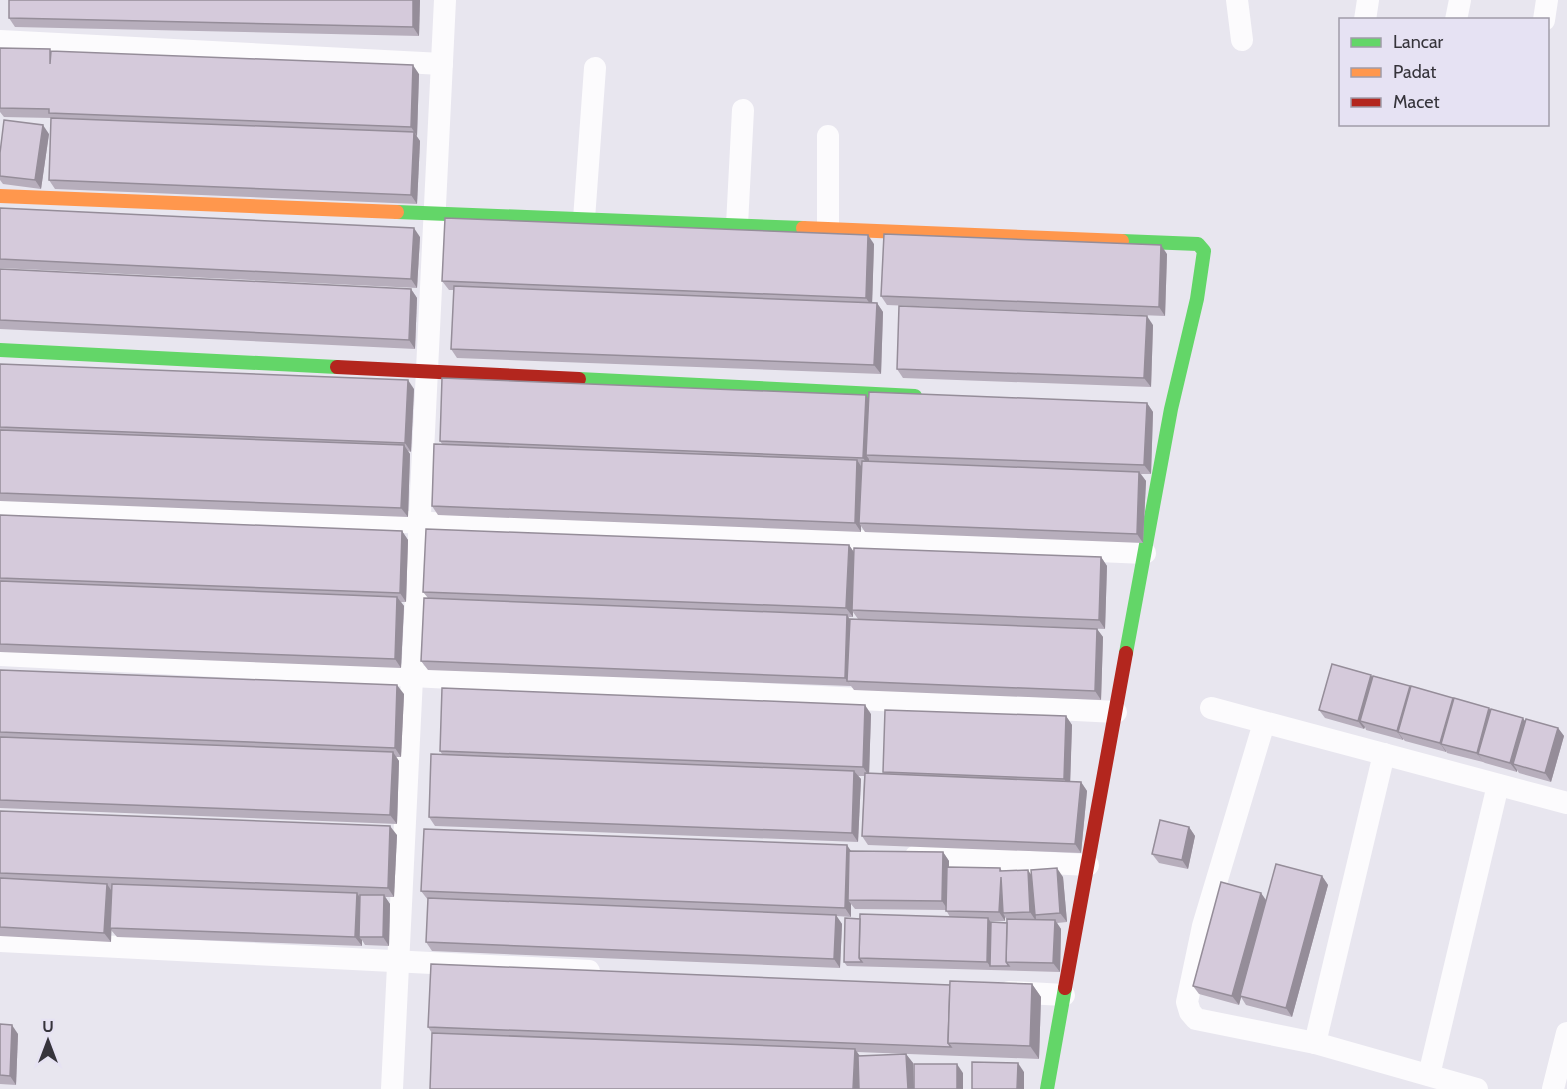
<svg xmlns="http://www.w3.org/2000/svg" width="1567" height="1089" viewBox="0 0 1567 1089" font-family="Cabin,sans-serif">
  <style>
    .lines { fill: none; stroke-linecap: round; stroke-linejoin: round }
    .street { stroke: #fcfbfd; stroke-width: 22 }
    .fast { stroke: #63d668; stroke-width: 14 }
    .slow { stroke: #ff974d; stroke-width: 14 }
    .jam { stroke: #b3261e; stroke-width: 14 }
    .wall { fill: #b7aebc; fill-rule: evenodd }
    .shaded-wall { fill: #958d99 }
    .building { fill: #d5cadb; stroke: #958d99; stroke-width: 1.5 }
  </style>
  <rect width="100%" height="100%" fill="#e8e6ef"/>
  <g class="lines">
    <g class="street">
      <path d="M1237,0L1242,40"/>
      <path d="M1365,20L1368,0"/>
      <path d="M1456,20L1460,0"/>
      <path d="M1544,20L1547,0"/>
      <path d="M0,41L442,64"/>
      <path d="M828,136V228"/>
      <path d="M584,219L595,68"/>
      <path d="M737,225L743,110"/>
      <path d="M0,505L1145,553"/>
      <path d="M0,655L1116,712"/>
      <path d="M1211,708L1567,803"/>
      <path d="M1264,723L1203,926L1187,1002L1190,1012L1196,1019L1315,1043L1477,1089"/>
      <path d="M916,856L1088,865"/>
      <path d="M0,941L589,971"/>
      <path d="M1009,992L1064,995"/>
      <path d="M1315,1043L1384,754"/>
      <path d="M1429,1075L1498,785"/>
      <path d="M392,1089L445,0"/>
      <path d="M1553,1089L1567,1033"/>
    </g>
    <g class="fast">
      <path d="M397,212L803,228"/>
      <path d="M1122,241L1198,244L1204,251L1197,299L1171,409L1126,653"/>
      <path d="M0,350L337,367"/>
      <path d="M579,379L915,396"/>
      <path d="M1047,1089L1065,988"/>
    </g>
    <g class="slow">
      <path d="M0,196L397,212"/>
      <path d="M803,228L1122,241"/>
    </g>
    <g class="jam">
      <path d="M337,367L579,379"/>
      <path d="M1065,988L1126,653"/>
    </g>
  </g>
  <g class="wall">
    <path d="M9,0H420L419,36L15,27L9,18Z"/>
    <path d="M0,48L419,74L417,136H416L420,141L417,204L55,189L49,180L51,118L4,117L0,112Z"/>
    <path d="M49,134L41,189L3,184L0,180V153Z"/>
    <path d="M0,208L420,237L417,288L0,268Z"/>
    <path d="M874,244L872,303H877L883,312L881,374L457,358L451,349L454,290H449L442,281Z"/>
    <path d="M1167,254L1165,316L887,305L881,296Z"/>
    <path d="M0,269L411,289L417,298L415,349L0,329Z"/>
    <path d="M1153,325L1151,387L903,378L897,369Z"/>
    <path d="M0,364L414,389L411,452L408,451L410,454L408,517L0,501Z"/>
    <path d="M869,400L1147,403L1153,412L1151,474H1141L1146,481L1143,543L865,532L861,526V532L438,515L432,506L442,444L440,441Z"/>
    <path d="M0,515L402,531L408,540L406,602H401L404,606L401,668L0,652Z"/>
    <path d="M849,545L854,552L1101,557L1107,566L1105,629L858,619L853,612V617H848L850,619L1097,629L1103,637L1101,700L854,690L851,686L428,670L421,661L428,598L423,592Z"/>
    <path d="M0,670L404,694L401,757H396L399,761L397,824L0,808Z"/>
    <path d="M1373,677L1453,698L1454,700L1525,721L1558,728L1564,736L1551,782L1519,773L1517,770V772L1485,763L1483,762L1447,753L1446,751V752L1405,741L1403,739V740L1366,730L1365,727L1364,729L1325,718L1319,710Z"/>
    <path d="M871,714L869,773L884,774L883,772L1066,716L1072,725L1070,781L1081,782L1087,791L1081,853L868,845L862,836L864,776H858L861,779L858,842L435,826L429,817L442,754L440,751Z"/>
    <path d="M0,811L397,835L394,897H385L390,904L389,946L365,945L362,940V946L117,937L111,930V942L0,936Z"/>
    <path d="M1189,827L1195,836L1188,869L1159,863L1152,854Z"/>
    <path d="M851,851L943,852L949,861V867L1000,868L1002,871L1032,876L1063,877L1067,922L1057,923L1061,929L1060,972L847,966L844,962L860,919L950,917L946,910L855,909L851,904V917L836,916L842,924L840,968L432,951L426,942L428,900L421,891ZM1005,917L1007,920V923L991,922L990,921H1005Z"/>
    <path d="M1322,876L1328,885L1292,1017L1246,1005L1241,997L1239,1005L1199,994L1193,986L1261,893L1266,900Z"/>
    <path d="M1032,984L1041,997L1039,1059L857,1052L860,1056L906,1054L913,1063L432,1033L428,1027L950,985Z"/>
    <path d="M0,1024L18,1034L16,1085L0,1084Z"/>
  </g>
  <g class="shaded-wall">
    <path d="M413,0H420L419,36L413,27Z"/>
    <path d="M413,65L419,74L417,136L411,127Z"/>
    <path d="M43,125L49,134L41,189L35,180Z"/>
    <path d="M414,132L420,141L417,204L411,195Z"/>
    <path d="M414,228L420,237L417,288L411,279Z"/>
    <path d="M868,235L874,244L872,307L866,298Z"/>
    <path d="M1161,245L1167,254L1165,316L1159,307Z"/>
    <path d="M411,289L417,298L415,349L409,340Z"/>
    <path d="M877,303L883,312L881,374L874,365Z"/>
    <path d="M1147,316L1153,325L1151,387L1144,378Z"/>
    <path d="M408,380L414,389L411,452L405,443Z"/>
    <path d="M866,395L872,404L866,455L869,459V466L863,458Z"/>
    <path d="M1147,403L1153,412L1151,474L1144,465Z"/>
    <path d="M404,445L410,454L408,517L401,508Z"/>
    <path d="M857,460L863,469L859,523L861,526V532L855,523Z"/>
    <path d="M1139,472L1146,481L1143,543L1137,534Z"/>
    <path d="M402,531L408,540L406,602L400,593Z"/>
    <path d="M849,545L855,554L852,610L853,612V617L846,608Z"/>
    <path d="M1101,557L1107,566L1105,629L1099,620Z"/>
    <path d="M397,597L404,606L401,668L395,659Z"/>
    <path d="M847,615L853,624L847,681L851,686L845,678Z"/>
    <path d="M1097,629L1103,637L1101,700L1095,691Z"/>
    <path d="M1371,675L1377,684L1360,721L1365,727L1364,729L1358,721Z"/>
    <path d="M397,685L404,694L401,757L395,748Z"/>
    <path d="M1410,686L1416,695L1398,732L1403,739V740L1397,731Z"/>
    <path d="M1453,698L1459,707L1441,744L1446,751V752L1440,743Z"/>
    <path d="M865,705L871,714L869,776L863,767Z"/>
    <path d="M1489,708L1496,717L1478,754L1483,762L1477,753Z"/>
    <path d="M1066,716L1072,725L1070,788L1064,779Z"/>
    <path d="M1523,718L1529,727L1513,764L1517,770V772L1510,763Z"/>
    <path d="M1558,728L1564,736L1551,782L1545,773Z"/>
    <path d="M393,752L399,761L397,824L390,815Z"/>
    <path d="M854,771L861,779L858,842L852,833Z"/>
    <path d="M1081,782L1087,791L1081,853L1075,844Z"/>
    <path d="M390,826L397,835L394,897L388,888Z"/>
    <path d="M1189,827L1195,836L1188,869L1182,860Z"/>
    <path d="M847,845L853,854L848,900L851,904V917L845,908Z"/>
    <path d="M943,852L949,861L948,910L942,901Z"/>
    <path d="M1057,868L1063,877L1067,922L1060,913Z"/>
    <path d="M1028,870L1034,879L1036,921L1030,912Z"/>
    <path d="M1322,876L1328,885L1292,1017L1286,1008Z"/>
    <path d="M1001,877L1003,913L1005,917V921L999,912Z"/>
    <path d="M107,884L113,893L111,942L104,933Z"/>
    <path d="M357,893L363,902L359,937L362,940V946L355,937Z"/>
    <path d="M1261,893L1267,902L1239,1005L1232,996Z"/>
    <path d="M384,895L390,904L389,946L383,937Z"/>
    <path d="M836,915L842,924L840,968L834,959Z"/>
    <path d="M988,918L994,927L990,966L987,962Z"/>
    <path d="M1055,920L1061,929L1060,972L1053,963Z"/>
    <path d="M1032,984L1041,997L1039,1059L1030,1046Z"/>
    <path d="M12,1025L18,1034L16,1085L10,1076Z"/>
    <path d="M855,1049L861,1058L860,1089H853Z"/>
    <path d="M906,1054L913,1063L914,1089H908Z"/>
    <path d="M1018,1063L1024,1072V1089H1017Z"/>
    <path d="M957,1064L963,1073V1089H957Z"/>
  </g>
  <g class="building">
    <path d="M9,0H413V27L9,18Z"/>
    <path d="M0,48L50,49V64L51,51L413,65L411,127L49,113V109L0,108Z"/>
    <path d="M51,118L414,132L411,195L49,180Z"/>
    <path d="M4,120L43,125L35,180L0,176V153Z"/>
    <path d="M0,208L414,228L411,279L0,259Z"/>
    <path d="M445,218L868,235L866,298L442,281Z"/>
    <path d="M884,234L1161,245L1159,307L881,296Z"/>
    <path d="M0,269L411,289L409,340L0,320Z"/>
    <path d="M454,286L877,303L874,365L451,349Z"/>
    <path d="M899,306L1147,316L1144,378L897,369Z"/>
    <path d="M0,364L408,380L405,443L0,427Z"/>
    <path d="M442,378L866,395L863,458L440,441Z"/>
    <path d="M869,392L1147,403L1144,465L866,455Z"/>
    <path d="M0,430L404,445L401,508L0,493Z"/>
    <path d="M434,444L857,460L855,523L432,506Z"/>
    <path d="M862,461L1139,472L1137,534L859,523Z"/>
    <path d="M0,515L402,531L400,593L0,578Z"/>
    <path d="M426,529L849,545L846,608L423,592Z"/>
    <path d="M854,548L1101,557L1099,620L852,610Z"/>
    <path d="M0,581L397,597L395,659L0,644Z"/>
    <path d="M424,598L847,615L845,678L421,661Z"/>
    <path d="M850,619L1097,629L1095,691L847,681Z"/>
    <path d="M1332,664L1371,675L1358,721L1319,710Z"/>
    <path d="M0,670L397,685L395,748L0,732Z"/>
    <path d="M1373,676L1410,686L1397,731L1360,721Z"/>
    <path d="M1411,686L1453,698L1440,743L1398,732Z"/>
    <path d="M442,688L865,705L863,767L440,751Z"/>
    <path d="M1454,698L1489,708L1477,753L1441,744Z"/>
    <path d="M1491,709L1523,718L1510,763L1478,754Z"/>
    <path d="M885,710L1066,716L1064,779L883,772Z"/>
    <path d="M1526,719L1558,728L1545,773L1513,764Z"/>
    <path d="M0,737L393,752L390,815L0,800Z"/>
    <path d="M431,754L854,771L852,833L429,817Z"/>
    <path d="M865,773L1081,782L1075,844L862,836Z"/>
    <path d="M0,811L390,826L388,888L0,873Z"/>
    <path d="M1160,820L1189,827L1182,860L1152,854Z"/>
    <path d="M424,829L847,845L845,908L421,891Z"/>
    <path d="M849,851L943,852L942,901L848,900Z"/>
    <path d="M1276,864L1322,876L1286,1008L1240,996Z"/>
    <path d="M947,867L1000,868V871L1028,870L1030,912L1003,913L1001,877L999,912L946,911Z"/>
    <path d="M1057,868L1060,913L1035,915L1031,870Z"/>
    <path d="M0,878L107,884L104,933L0,927Z"/>
    <path d="M1221,882L1261,893L1232,996L1193,986Z"/>
    <path d="M112,884L357,893L355,937L110,928Z"/>
    <path d="M360,895H384L383,937H359Z"/>
    <path d="M428,898L836,915L834,959L426,942Z"/>
    <path d="M860,914L988,918L987,962L859,958Z"/>
    <path d="M845,918L860,919L859,958L862,962H844Z"/>
    <path d="M1007,919L1055,920L1053,963L1006,962Z"/>
    <path d="M991,922L1007,923L1006,962L1009,966H990Z"/>
    <path d="M431,964L950,985L948,1043L951,1047L428,1027Z"/>
    <path d="M950,981L1032,984L1030,1046L948,1043Z"/>
    <path d="M0,1024L12,1025L10,1076L0,1075Z"/>
    <path d="M432,1033L855,1049L853,1089H430Z"/>
    <path d="M906,1054L908,1089H859L858,1056Z"/>
    <path d="M972,1062L1018,1063L1017,1089H972Z"/>
    <rect x="914" y="1064" width="43" height="25"/>
  </g>
  <rect x="1339" y="18" width="210" height="108" fill="#e6e2f3" stroke="#a09ca9" stroke-width="1.5"/>
  <rect x="1351" y="38" width="30" height="9" fill="#63d668" stroke="#a09ca9" stroke-width="1.5"/>
  <text x="1393" y="48" font-size="18" fill="#36343b">Lancar</text>
  <rect x="1351" y="68" width="30" height="9" fill="#ff974d" stroke="#a09ca9" stroke-width="1.5"/>
  <text x="1393" y="78" font-size="18" fill="#36343b">Padat</text>
  <rect x="1351" y="98" width="30" height="9" fill="#b3261e" stroke="#a09ca9" stroke-width="1.5"/>
  <text x="1393" y="108" font-size="18" fill="#36343b">Macet</text>
  <g transform="translate(48 1041)" stroke="#e6e2f3" stroke-width="4.5" paint-order="stroke">
  <path d="M0-4.5L10 22L0 15L-10 22Z" fill="#36343b"/>
  <text y="-9" font-size="16" font-weight="bold" text-anchor="middle" fill="#36343b">U</text>
  </g>
</svg>
